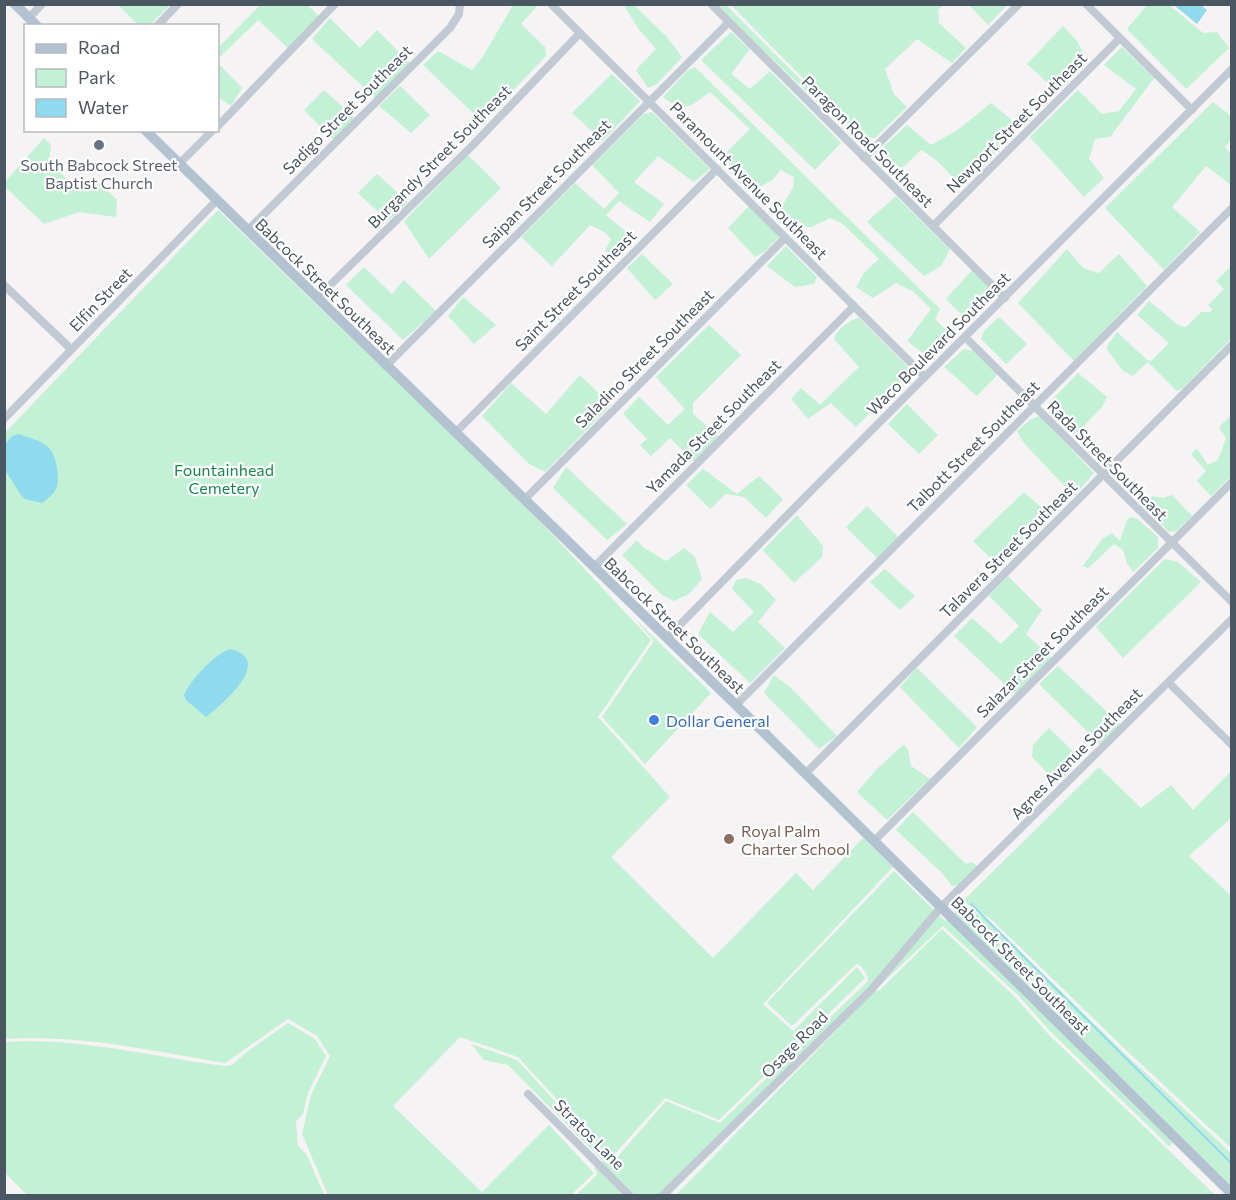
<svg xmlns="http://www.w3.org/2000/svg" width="1236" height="1200" viewBox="0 0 1236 1200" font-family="Commissioner,sans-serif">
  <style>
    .green { fill: #c3f1d5 }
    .water { fill: #90daee }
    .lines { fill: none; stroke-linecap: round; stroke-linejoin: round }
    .stream { stroke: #90daee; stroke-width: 2 }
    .minor { stroke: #c1cad2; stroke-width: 8 }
    .major { stroke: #b3c2d1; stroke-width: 10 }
    .worship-dot { fill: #6b7280; stroke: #fff; stroke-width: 2 }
    .shop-dot { fill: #3f7fe0; stroke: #fff; stroke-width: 2 }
    .education-dot { fill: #8d6e63; stroke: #fff; stroke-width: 2 }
    .labels { text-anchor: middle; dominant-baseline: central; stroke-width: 4.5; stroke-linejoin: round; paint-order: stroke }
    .street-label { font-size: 16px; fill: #4a5661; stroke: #fff }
    .worship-label { font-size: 16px; fill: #5b616d; stroke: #fff }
    .park-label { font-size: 16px; fill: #17864f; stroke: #fff }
    .shop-label { font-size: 16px; fill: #366cbe; stroke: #fff; text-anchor: start }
    .education-label { font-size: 16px; fill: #785e54; stroke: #fff; text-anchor: start }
  </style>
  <rect width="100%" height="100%" fill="#f5f3f3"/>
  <g class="green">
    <path d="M118,5H170L149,26L138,25Z"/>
    <path d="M260,5H307L319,16L288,48L258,20L218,59V48Z"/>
    <path d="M513,5H538L521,24L545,47L546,56L462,144L455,138L474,114L423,65L438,51L472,70L482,58Z"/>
    <path d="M624,5H634L667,37L682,57L657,84L648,88L636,70L656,49L638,28Z"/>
    <path d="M716,5H726L835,114L833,117Z"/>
    <path d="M731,5H944L938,10L939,23L966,48L952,63L917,39L885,69L894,94L907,107L875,138H862Z"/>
    <path d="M969,5H1007L988,25Z"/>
    <path d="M1147,5H1169L1203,33L1217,32L1229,48L1186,89L1127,29Z"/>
    <path d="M330,18L360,48L377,30L410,63L375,98L312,39Z"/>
    <path d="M1063,26L1076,40L1085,55L1076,73L1058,92L1027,64Z"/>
    <path d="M731,32L750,49L731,74L750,89L770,71L841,143L815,170L701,60Z"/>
    <path d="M1122,47L1154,78L1110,137L1095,139L1089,159L1104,178L1084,197L1030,137L1078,90L1102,114L1119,111L1136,89L1104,65Z"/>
    <path d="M218,63L242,88L231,106L218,97Z"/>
    <path d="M695,67L940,309L935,319L949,333L925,355L907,341L931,309L914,292L896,283L873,298L856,287L864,273L879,259L843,224L830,218L812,227L791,226L780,209L793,188L794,177L781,170L771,181L753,190L722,157L750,129L710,92C691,106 685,114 663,97L687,71Z"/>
    <path d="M612,74L640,101L603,141L572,113Z"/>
    <path d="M400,86L430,115L411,133L379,106Z"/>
    <path d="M324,90L356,119L334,140L304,110Z"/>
    <path d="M1213,102L1231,116V140L1225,147L1231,154V185L1206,166L1172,207L1200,232L1164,270L1105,208Z"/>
    <path d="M991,103L1020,127L961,189C950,173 938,159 921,150L899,171L887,160L884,146L907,125L931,145L959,129Z"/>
    <path d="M652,112L710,169L694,182L658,156L634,182L664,204L650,222L619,201L606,215L636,240L618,257L605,251L611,239L606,233L590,225L552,266L521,237L575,183L604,209L619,193L592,165L644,114Z"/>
    <path d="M44,138L51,145L49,161L70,182L102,185L117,200L116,217L79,212L44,224L5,187V182Z"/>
    <path d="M468,155L501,188L429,259L404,221Z"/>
    <path d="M377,174L408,202L388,221L358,193Z"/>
    <path d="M896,196L950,249L941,266L924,276L867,222Z"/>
    <path d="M749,206L779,237L764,252L755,257L728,228Z"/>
    <path d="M218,210L520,500L651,640L598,717L670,797L611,857L713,958L796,873L813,890L863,838L893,867L763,1004L793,1031L857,967L865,978L719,1120L665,1098L611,1158L518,1057L460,1037L393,1106L482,1192L549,1125L594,1173L571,1195H328L302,1134L311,1095L330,1056L317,1036L288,1019L225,1063C152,1051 79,1034 5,1039L4,434Z"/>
    <path d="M786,246L817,277L814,284L795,287L767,266Z"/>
    <path d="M1067,249L1083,268L1099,273L1119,254L1147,286L1074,361L1018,303Z"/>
    <path d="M642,254L673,284L655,300L627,268Z"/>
    <path d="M1231,266V339L1182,389L1177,391L1148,362L1133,376L1123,371L1106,348L1117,332L1147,360L1151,361L1169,343L1137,315L1149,301L1178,325L1186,327L1201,312H1210L1213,310L1208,305L1224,289L1216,281Z"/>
    <path d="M364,267L392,294L404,280L436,311L403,340L346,285Z"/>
    <path d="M972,270L990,287L963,316L946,299Z"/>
    <path d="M463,297L496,325L474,344L448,316Z"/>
    <path d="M999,317L1027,344L1006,364L981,339L984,331Z"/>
    <path d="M859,318L912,371L856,427L831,403L808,419L791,399L801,388L820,405L859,367L834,339C837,329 849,320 859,318Z"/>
    <path d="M709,325L741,355L693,403V414L719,437L695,462L670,438L651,456L640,445L647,439L623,414L639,397L668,425L685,409L656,377Z"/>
    <path d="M964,349L975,351L998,374L977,396L944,367Z"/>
    <path d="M1078,373L1107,397L1102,407L1076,434L1068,432L1047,408L1048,404Z"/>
    <path d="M580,375L611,405L545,472L529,464L482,416L511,383L546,414Z"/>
    <path d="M907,404L938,435L919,454L888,424Z"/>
    <path d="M1231,415V476L1211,496L1197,481L1206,471L1191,454L1197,449L1208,465L1218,460L1226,438L1219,427Z"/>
    <path d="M1040,416L1094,473L1074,496L1023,442L1017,431L1031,419Z"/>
    <path d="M566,467L627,524L607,540L553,488Z"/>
    <path d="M703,469L737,494L759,476L783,499L766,518L744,497L726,494L710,509L686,485Z"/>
    <path d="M1024,492L1051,516L1000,567L973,541Z"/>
    <path d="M1172,495L1192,516L1176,531L1169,532L1146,507L1152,496L1163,498Z"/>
    <path d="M867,506L899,538L878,559L846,527Z"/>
    <path d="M797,515L823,546L822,557L794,583L763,550Z"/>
    <path d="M1131,517L1136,518L1158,537V548L1133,572L1127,563L1123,550L1114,544L1088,568L1083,566L1102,539L1112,533L1120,541L1127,520Z"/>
    <path d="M637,540L644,548L666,561L684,548L695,557L702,579L689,594L674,601L662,595L622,555Z"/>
    <path d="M1165,559L1178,562L1201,582L1123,658L1096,627Z"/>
    <path d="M885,569L915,596L900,610L870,582Z"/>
    <path d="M1008,576L1042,610L1026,634L1052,658L1015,694L954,636L972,618L1001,644L1019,626L989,596Z"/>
    <path d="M746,578L761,584L776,600L758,622L785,648L750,683L698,634L710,612L733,632L754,612L732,589L736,580Z"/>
    <path d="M633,617L711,693L645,764L602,717L654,641Z"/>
    <path d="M1058,666L1120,724L1101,745L1039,684Z"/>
    <path d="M917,668L977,727L959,748L900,687Z"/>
    <path d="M774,675L790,687L837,736L819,749L764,693Z"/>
    <path d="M1049,728L1081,759L1058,784L1032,757L1033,745Z"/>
    <path d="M903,745L908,749L911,766L930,779L887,820L857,792L876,770Z"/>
    <path d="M1099,767L1141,808L1171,785L1193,810L1231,771V818L1189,856L1231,896V1148L1123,1047L992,920L963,901Z"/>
    <path d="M913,812L966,864L972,862L978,867L961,885L952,886L942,873L896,830Z"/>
    <path d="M894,871L945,921L948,919L1174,1142L1169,1146L1051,1032L1017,994L943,926L878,987L871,990L670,1195H576L597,1175V1172L594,1168L603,1161L508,1065L484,1060L471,1044L517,1060L610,1161H614L666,1101L720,1123L868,981C869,975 861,964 856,964L792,1026L767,1003Z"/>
    <path d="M962,904L990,922L1121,1050L1231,1153V1189L953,914Z"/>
    <path d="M942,929L1014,996L1049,1035L1215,1195L675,1196L874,992L880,990Z"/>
    <path d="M288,1023L315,1039L326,1056L308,1093L303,1114L296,1121L298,1146L307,1155L324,1195H27L5,1173V1042C80,1037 152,1057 226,1066L232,1065L248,1051Z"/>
  </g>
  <g class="water">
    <path d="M1174,5H1201L1207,10L1197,24Z"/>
    <path d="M19,434C29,438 41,440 49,448C56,455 61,480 56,489C53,495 47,499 42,503L25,499L21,495L5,470V444L12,436Z"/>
    <path d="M230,649C276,660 221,705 206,717L186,700L184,695C190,680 215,654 230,649Z"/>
  </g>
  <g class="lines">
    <path class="stream" d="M971,904L1232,1164"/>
    <g class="minor">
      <path d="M551,4L925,377"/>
      <path d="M711,4L1005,298"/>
      <path d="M1086,4L1192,110"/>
      <path d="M29,18L42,4"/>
      <path d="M157,26L178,4"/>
      <path d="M218,126L335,4"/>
      <path d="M864,158L1019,4"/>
      <path d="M179,164L213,130"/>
      <path d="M933,226L1120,38"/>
      <path d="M248,230L450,28L459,14L460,4"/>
      <path d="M4,285L71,349"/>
      <path d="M318,297L473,145L580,33"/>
      <path d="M965,337L1232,602"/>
      <path d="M386,366L729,22"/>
      <path d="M4,419L217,200"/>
      <path d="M456,432L717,169"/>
      <path d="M525,499L785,238"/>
      <path d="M594,567L854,306"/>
      <path d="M667,638L813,489L1232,69"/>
      <path d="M1169,683L1232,745"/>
      <path d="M736,705L1232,208"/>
      <path d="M806,773L1232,345"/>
      <path d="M874,841L1232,482"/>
      <path d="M528,1094L630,1196"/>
      <path d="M662,1196L872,989L941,907L1232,619"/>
    </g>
    <g class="major">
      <path d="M15,4L37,26"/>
      <path d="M145,130L736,705L1232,1194"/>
    </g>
  </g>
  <circle class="worship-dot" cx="99" cy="145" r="6"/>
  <circle class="shop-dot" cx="654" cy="720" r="6"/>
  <circle class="education-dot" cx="729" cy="839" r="6"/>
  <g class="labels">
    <g class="street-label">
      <text transform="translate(347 109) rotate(-45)">Sadigo Street Southeast</text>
      <text transform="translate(1016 122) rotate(-45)">Newport Street Southeast</text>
      <text transform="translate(868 141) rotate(45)">Paragon Road Southeast</text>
      <text transform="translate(439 156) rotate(-45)">Burgandy Street Southeast</text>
      <text transform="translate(749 180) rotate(45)">Paramount Avenue Southeast</text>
      <text transform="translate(546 183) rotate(-45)">Saipan Street Southeast</text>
      <text transform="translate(326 286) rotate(44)">Babcock Street Southeast</text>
      <text transform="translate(575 290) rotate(-45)">Saint Street Southeast</text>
      <text transform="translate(100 299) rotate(-46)">Elfin Street</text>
      <text transform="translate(938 343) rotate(-45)">Waco Boulevard Southeast</text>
      <text transform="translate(644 358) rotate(-45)">Saladino Street Southeast</text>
      <text transform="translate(713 426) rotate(-45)">Yamada Street Southeast</text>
      <text transform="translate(973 446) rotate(-45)">Talbott Street Southeast</text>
      <text transform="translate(1108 460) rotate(45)">Rada Street Southeast</text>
      <text transform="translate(1008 549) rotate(-45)">Talavera Street Southeast</text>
      <text transform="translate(675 625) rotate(44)">Babcock Street Southeast</text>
      <text transform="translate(1042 651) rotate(-45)">Salazar Street Southeast</text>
      <text transform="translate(1076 753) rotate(-45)">Agnes Avenue Southeast</text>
      <text transform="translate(1021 965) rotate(45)">Babcock Street Southeast</text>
      <text transform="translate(794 1044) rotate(-45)">Osage Road</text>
      <text transform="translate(590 1134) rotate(45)">Stratos Lane</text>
    </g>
    <g class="worship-label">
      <text x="99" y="164">South Babcock Street<tspan x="99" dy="18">Baptist Church</tspan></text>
    </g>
    <g class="park-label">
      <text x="224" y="469">Fountainhead<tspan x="224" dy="18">Cemetery</tspan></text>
    </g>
    <g class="shop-label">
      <text x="666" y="720">Dollar General</text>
    </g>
    <g class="education-label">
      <text x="741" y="830">Royal Palm<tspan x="741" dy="18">Charter School</tspan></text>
    </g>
  </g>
  <rect width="1236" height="1200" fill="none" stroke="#4a5661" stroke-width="12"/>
  <rect x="24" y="24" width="195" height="108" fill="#ffffff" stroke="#b7bbc0" stroke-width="1.5"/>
  <rect x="36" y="44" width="30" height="9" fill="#b3c2d1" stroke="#b7bbc0" stroke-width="1.5"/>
  <text x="78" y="54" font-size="18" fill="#4a5661">Road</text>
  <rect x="36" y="69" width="30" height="18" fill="#c3f1d5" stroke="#b7bbc0" stroke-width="1.5"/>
  <text x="78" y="84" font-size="18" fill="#4a5661">Park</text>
  <rect x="36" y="99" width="30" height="18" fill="#90daee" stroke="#b7bbc0" stroke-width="1.5"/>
  <text x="78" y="114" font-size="18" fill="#4a5661">Water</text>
</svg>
